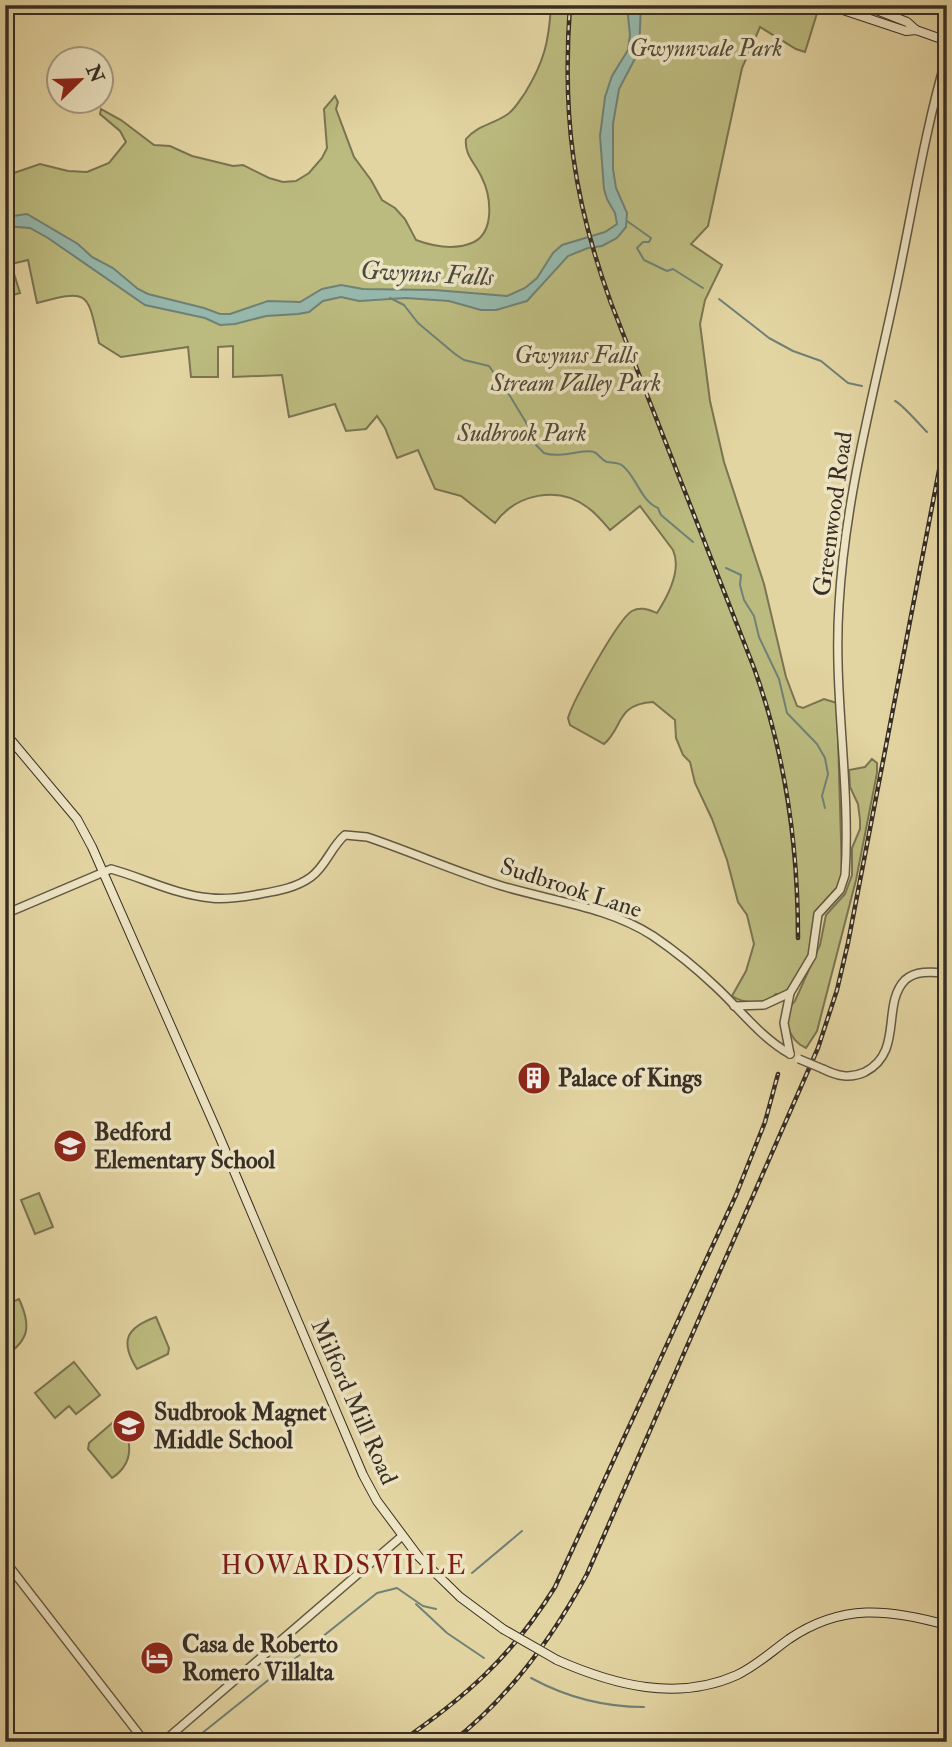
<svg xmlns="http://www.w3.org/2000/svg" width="952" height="1747" viewBox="0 0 952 1747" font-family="'IM FELL Double Pica',serif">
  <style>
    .green { fill: #bcbb7f; stroke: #7a7452; stroke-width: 2 }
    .water { fill: #96b8ac; stroke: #708176; stroke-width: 2 }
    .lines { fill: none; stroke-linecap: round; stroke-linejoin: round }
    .stream { stroke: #708176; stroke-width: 2 }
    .tertiary-casing { stroke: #625844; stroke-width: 10 }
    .secondary-casing { stroke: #372e25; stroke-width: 10 }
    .tertiary { stroke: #ede4c3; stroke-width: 7 }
    .secondary { stroke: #ede4c3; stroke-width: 8 }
    .rail-casing { stroke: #372e25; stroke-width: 4.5 }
    .rail { stroke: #ede4c3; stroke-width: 2; stroke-dasharray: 5; stroke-linecap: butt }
    .tertiary-bridge-casing { stroke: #625844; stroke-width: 10; stroke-linecap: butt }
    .secondary-bridge-casing { stroke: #372e25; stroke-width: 10; stroke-linecap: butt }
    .tertiary-bridge { stroke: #ede4c3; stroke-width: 7 }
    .secondary-bridge { stroke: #ede4c3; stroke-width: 8 }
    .labels { text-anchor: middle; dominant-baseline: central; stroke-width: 7; stroke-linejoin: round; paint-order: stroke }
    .park-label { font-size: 24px; font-style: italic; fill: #524a37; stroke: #ede4c3 }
    .street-label { font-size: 24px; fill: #372e25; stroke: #ede4c3 }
    .poi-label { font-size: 24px; font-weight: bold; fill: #372e25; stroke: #ede4c3; text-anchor: start }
    .water-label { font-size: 26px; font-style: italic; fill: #4a4a40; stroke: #ede4c3 }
    .neighbourhood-label { font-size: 26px; letter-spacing: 2px; fill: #7a1f14; stroke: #ede4c3 }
  </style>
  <rect width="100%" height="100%" fill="#e3d5a2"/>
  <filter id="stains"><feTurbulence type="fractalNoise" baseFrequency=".00286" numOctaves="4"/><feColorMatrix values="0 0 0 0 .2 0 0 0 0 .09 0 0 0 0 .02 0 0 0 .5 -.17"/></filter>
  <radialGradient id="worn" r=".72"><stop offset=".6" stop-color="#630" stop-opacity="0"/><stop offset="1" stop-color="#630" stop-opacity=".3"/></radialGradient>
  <g class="green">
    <path d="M551,5H805L818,10L805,52L796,49L760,27L742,68L708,226L691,244L722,265L705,300L700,324L710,401L724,462L764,584L786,677L797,706L803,708L824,699L837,703L842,874L838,888L815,913L810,954L797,977L784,994H776C766,1005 744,1004 732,996L746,971L754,944L747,915L738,902L727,860L712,819L695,783L690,762L683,755L676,738L675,720L653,702C616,704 623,728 604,744L570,725L568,718C573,701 618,619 632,611C641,606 649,610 657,613C668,596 682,570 673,550L640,506L610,530C603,522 596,513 587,507C558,485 516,494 495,523L461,496L435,489L418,450L397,458L385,428L377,416L366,429L346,431L335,404L289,417L282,375L233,377V346L218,347V377H191L188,347L121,357L99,343C87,292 90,289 37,303L28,260L11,264L20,293L6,297L5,296V176L40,164L68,171L87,172L109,163L126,142L120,131L100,114L101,109L121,120L154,145L170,146L192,156L233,166L243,165L269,178L283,182L296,181L309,173L322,158L327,148L324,109L335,96L338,102L336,109L354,157L371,180L382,200L395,208L405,219L416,240C435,247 455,251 474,242C495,231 491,196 482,178C476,164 464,155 466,139C476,126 494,124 508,114C515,109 520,100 525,93C544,62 549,42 551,5Z"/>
    <path d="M872,759L877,763V773L856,880L817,1031L806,1048C788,1040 780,1015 795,1001L820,945L826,915L845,894L852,875V848L860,829V820L858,804L850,787L849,770L865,767Z"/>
    <path d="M39,1193L53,1227L35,1234L21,1200Z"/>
    <path d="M19,1299C31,1325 30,1340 5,1356V1305Z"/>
    <path d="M156,1317L169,1348L168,1354L137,1369C120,1342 125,1328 156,1317Z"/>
    <path d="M74,1362L100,1395L76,1414L69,1406L55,1418L35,1393Z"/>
    <path d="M118,1418C133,1438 135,1463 112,1478L88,1449L89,1443Z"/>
  </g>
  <path class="water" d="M627,5H641L639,51L619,89L613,124V169L616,188L627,213L626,227L617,238L602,246L588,248L568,256L527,301L496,310H481L449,301L406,298L359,301L341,297L323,301L309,312L298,314L266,316L235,324L220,325L205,318L145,305L48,238L30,228L5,226V217L27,214L78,244L92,257L113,268L138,289L148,294L204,308L220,314H230L268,301L300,302L322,289L341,285L363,289L435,290L507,296L525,288L537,278L553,253L562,245L605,232L617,224L615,213L607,199L604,189L600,136L605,97L612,76L628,50L630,35Z"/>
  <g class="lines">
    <g class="stream">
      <path d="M784,5L799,9"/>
      <path d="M627,221L651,238L649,242H643L637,248L644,260L667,271L673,269L703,288"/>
      <path d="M390,298L404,305L418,323L455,354L464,360L489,366L510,396L530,429L536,445L544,453C561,459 585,448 594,452C599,454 600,459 607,462C613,463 618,462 623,466C637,478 641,501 658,508L661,515L693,542"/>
      <path d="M719,299L769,338L793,351L821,361L848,383L862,386"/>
      <path d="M895,401C902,404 919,424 927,432"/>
      <path d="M726,568L741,575L740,585L744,600L754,616L759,637L779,679L787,713L817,744L825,758L828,774L822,796L825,808"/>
      <path d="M472,1573L522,1531"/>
      <path d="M416,1604L447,1633L484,1658"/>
      <path d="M531,1678C566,1697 603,1707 644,1707"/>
      <path d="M191,1742L377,1593L397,1588L423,1606L436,1609"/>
    </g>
    <defs>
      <g id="tertiary">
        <path d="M5,914L111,869C144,878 176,895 211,898C227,900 244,897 260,894C277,891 296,888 311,877C326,866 331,847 345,835L367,837C412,852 456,872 502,886C552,901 608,907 653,936C675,951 696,968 715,986C740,1009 760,1037 790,1054"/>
        <path d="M734,1006L764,1005L790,993"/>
        <path d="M790,1054L784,1023L790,993L812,956L818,914L840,890L845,875C851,785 833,695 839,605C845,498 873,397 895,293C912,214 924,133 947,55"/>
        <path d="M823,1069C837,1076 850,1079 865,1072C904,1052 881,1005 905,980C916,970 933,972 947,973"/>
        <path d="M5,1561L145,1742"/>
        <path d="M163,1742L401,1537"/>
      </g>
      <g id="secondary">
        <path d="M828,5L906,31L916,30L947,41"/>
        <path d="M864,5L907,22L916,30"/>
        <path d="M5,733L77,819L92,847L217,1131L363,1475L377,1501L418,1556L460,1597L503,1629"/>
        <path d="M557,1660C614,1685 677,1702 737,1675C756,1666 771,1652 789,1639C842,1603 889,1609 947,1625"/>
      </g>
    </defs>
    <use href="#tertiary" class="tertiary-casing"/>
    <use href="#secondary" class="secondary-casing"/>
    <use href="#tertiary" class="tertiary"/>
    <use href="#secondary" class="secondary"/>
    <defs>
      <g id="rail">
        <path d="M570,5C562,116 573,199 611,303L754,668C786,756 798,844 798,938"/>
        <path d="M400,1742C465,1698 513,1655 555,1587L736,1195L765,1122L778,1074"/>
        <path d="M452,1742C510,1697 553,1637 587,1574L818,1048L837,990L848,943L947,429"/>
      </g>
    </defs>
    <use href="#rail" class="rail-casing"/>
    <use href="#rail" class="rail"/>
    <defs>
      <path id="tertiary-bridge" d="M799,1059L823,1069"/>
      <path id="secondary-bridge" d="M503,1629L557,1660"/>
    </defs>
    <use href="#tertiary-bridge" class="tertiary-bridge-casing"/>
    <use href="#secondary-bridge" class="secondary-bridge-casing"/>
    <use href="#tertiary-bridge" class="tertiary-bridge"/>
    <use href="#secondary-bridge" class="secondary-bridge"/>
  </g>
  <defs>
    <symbol id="building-disc" viewBox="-11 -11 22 22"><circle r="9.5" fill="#8f2418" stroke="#ede4c3"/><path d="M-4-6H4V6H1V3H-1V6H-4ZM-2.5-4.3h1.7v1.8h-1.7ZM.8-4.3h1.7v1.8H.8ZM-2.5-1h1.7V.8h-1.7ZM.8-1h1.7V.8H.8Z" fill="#fff"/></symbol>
    <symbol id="school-disc" viewBox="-11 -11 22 22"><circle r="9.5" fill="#8f2418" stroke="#ede4c3"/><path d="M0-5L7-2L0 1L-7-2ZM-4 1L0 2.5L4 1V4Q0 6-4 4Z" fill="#fff"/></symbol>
    <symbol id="hotel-disc" viewBox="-11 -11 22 22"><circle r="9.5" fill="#8f2418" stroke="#ede4c3"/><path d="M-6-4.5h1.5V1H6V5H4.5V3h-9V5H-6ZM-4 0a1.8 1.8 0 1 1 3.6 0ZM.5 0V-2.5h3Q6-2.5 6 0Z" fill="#fff"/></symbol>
  </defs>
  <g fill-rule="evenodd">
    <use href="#building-disc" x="515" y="1059" width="38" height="38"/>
    <use href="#school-disc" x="51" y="1127" width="38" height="38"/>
    <use href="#school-disc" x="110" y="1407" width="38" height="38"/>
    <use href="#hotel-disc" x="138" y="1639" width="38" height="38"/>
  </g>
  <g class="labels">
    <g class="park-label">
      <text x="706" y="48">Gwynnvale Park</text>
      <text x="576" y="355">Gwynns Falls<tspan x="576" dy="28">Stream Valley Park</tspan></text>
      <text x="522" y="433">Sudbrook Park</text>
    </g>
    <g class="street-label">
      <text transform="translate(833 514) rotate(-82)">Greenwood Road</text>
      <text transform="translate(571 888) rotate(18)">Sudbrook Lane</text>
      <text transform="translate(354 1402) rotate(66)">Milford Mill Road</text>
    </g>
    <g class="poi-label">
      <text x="558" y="1078">Palace of Kings</text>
      <text x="94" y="1132">Bedford<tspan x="94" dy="28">Elementary School</tspan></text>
      <text x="154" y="1412">Sudbrook Magnet<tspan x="154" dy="28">Middle School</tspan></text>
      <text x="182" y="1644">Casa de Roberto<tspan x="182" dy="28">Romero Villalta</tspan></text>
    </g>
    <g class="water-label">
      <text transform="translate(427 274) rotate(3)">Gwynns Falls</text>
    </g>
    <g class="neighbourhood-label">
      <text x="344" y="1566">HOWARDSVILLE</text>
    </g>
  </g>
  <rect width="952" height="1747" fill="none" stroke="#e3d5a2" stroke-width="28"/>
  <rect x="7" y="7" width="938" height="1733" fill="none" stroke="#372e25" stroke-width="3.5"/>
  <rect x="14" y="14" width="924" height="1719" fill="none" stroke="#372e25" stroke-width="2"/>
  <g transform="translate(80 80) rotate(67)"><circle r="33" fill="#ede4c3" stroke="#a49b84" stroke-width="2"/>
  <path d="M0-5L12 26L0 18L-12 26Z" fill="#8f2418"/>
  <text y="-10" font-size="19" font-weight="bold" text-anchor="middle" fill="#372e25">N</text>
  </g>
  <rect width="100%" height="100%" filter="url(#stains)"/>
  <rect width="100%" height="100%" fill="url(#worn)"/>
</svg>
